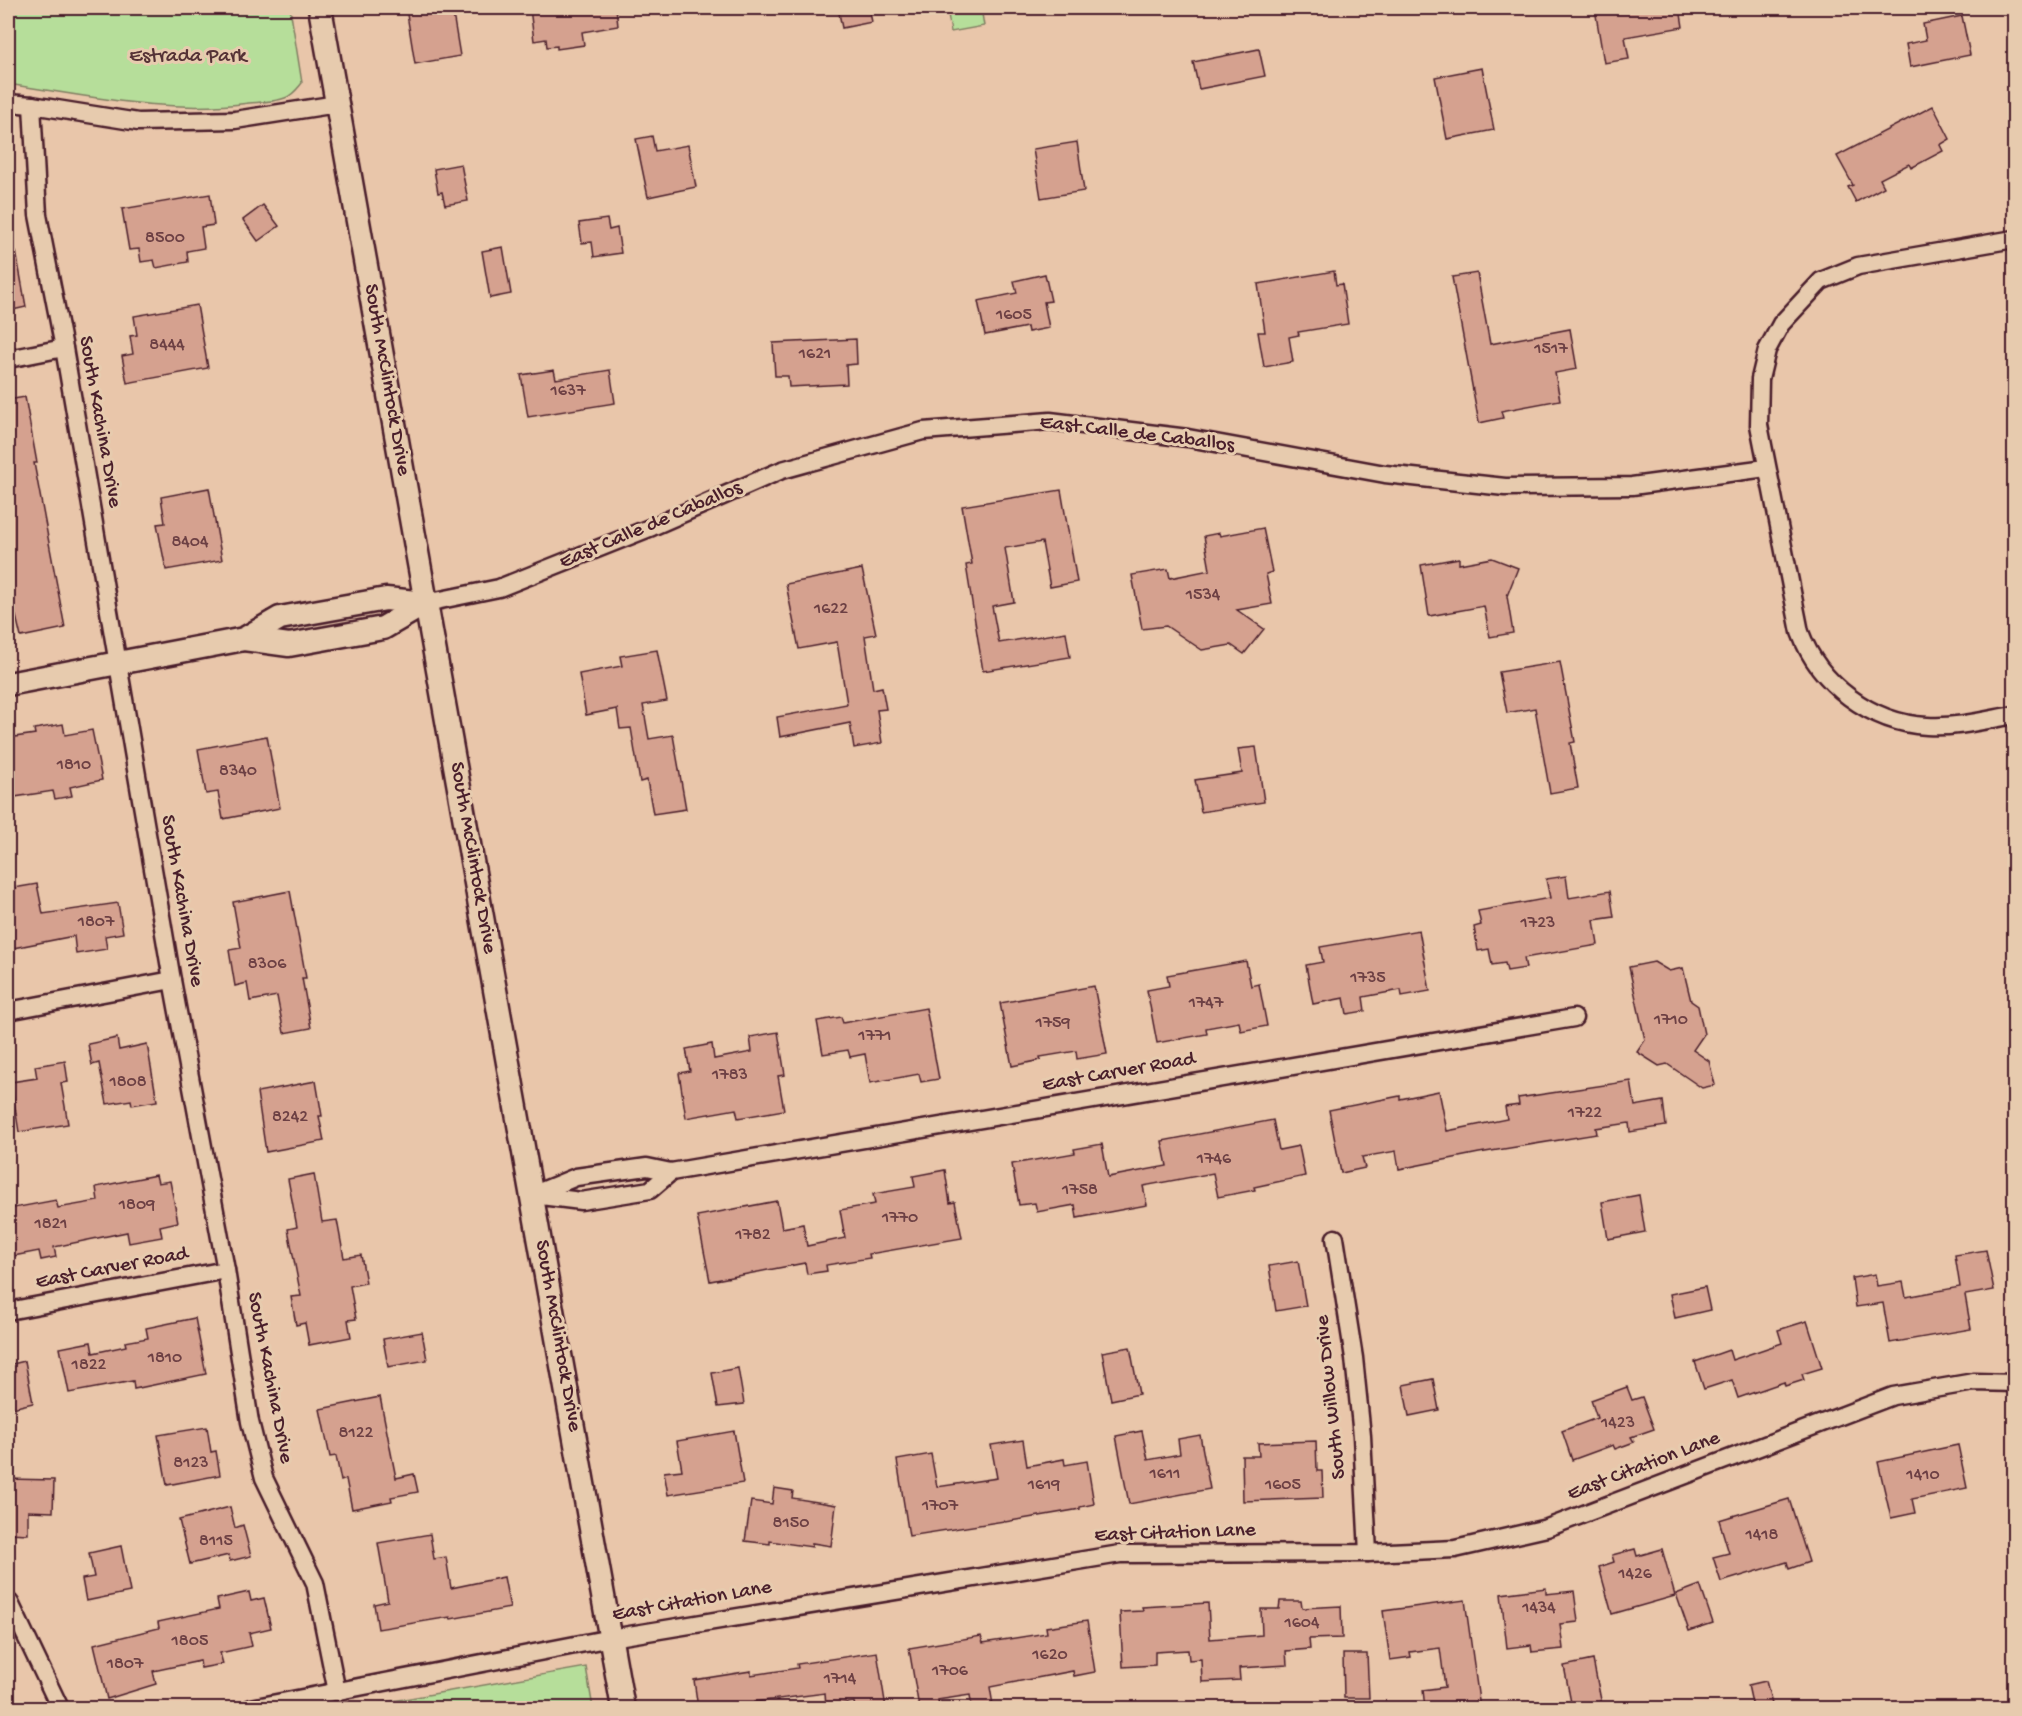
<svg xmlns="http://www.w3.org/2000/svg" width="2022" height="1716" viewBox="0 0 2022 1716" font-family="'Gochi Hand',sans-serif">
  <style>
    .green { fill: #b6de9a; stroke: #807e62; stroke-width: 1.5 }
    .building { fill: #d5a18f; stroke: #4a1f2b; stroke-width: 1.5 }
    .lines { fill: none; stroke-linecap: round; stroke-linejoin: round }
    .street-casing { stroke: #4a1f2b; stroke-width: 21 }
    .secondary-casing { stroke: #4a1f2b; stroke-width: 27 }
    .street { stroke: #e7cbae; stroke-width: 16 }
    .secondary { stroke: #e7cbae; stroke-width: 22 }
    .labels { text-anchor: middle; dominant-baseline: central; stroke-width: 6; stroke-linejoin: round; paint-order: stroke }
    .number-label { font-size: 18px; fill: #6d4044 }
    .park-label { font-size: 21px; fill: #553236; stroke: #e7cbae }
    .street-label { font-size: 21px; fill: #4a1f2b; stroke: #e7cbae }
  </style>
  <rect width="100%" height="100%" fill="#e9c6aa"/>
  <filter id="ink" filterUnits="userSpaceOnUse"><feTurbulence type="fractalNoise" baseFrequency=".0167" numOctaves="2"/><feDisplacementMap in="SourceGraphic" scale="12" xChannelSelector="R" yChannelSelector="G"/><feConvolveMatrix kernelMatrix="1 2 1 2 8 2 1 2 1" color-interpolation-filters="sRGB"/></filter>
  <g filter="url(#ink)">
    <g class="green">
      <path d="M8,8H290L302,83C297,89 293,95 285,98C274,102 260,102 249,103C168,114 88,96 8,84Z"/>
      <path d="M947,8H981L984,26L951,32Z"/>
      <path d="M586,1667L593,1708H371L370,1705Z"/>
    </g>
    <g class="building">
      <path d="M406,8H452L460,56L415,64Z"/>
      <path d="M530,8H616L618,26L582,32L584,45L557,49V46L547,47L546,39L534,41Z"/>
      <path d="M838,8H869L872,22L842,28Z"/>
      <path d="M1604,8H1680L1683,27L1625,37L1629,59L1604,63L1595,9Z"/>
      <path d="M1962,16L1970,55L1910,67L1906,44L1926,40L1923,24Z"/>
      <path d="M1259,49L1265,76L1199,89L1193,62Z"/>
      <path d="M1482,68L1494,130L1447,139L1435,77Z"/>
      <path d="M1933,106L1950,139L1940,145L1943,151L1911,168L1909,164L1880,179L1884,187L1856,202L1848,187L1853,185L1837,156Z"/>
      <path d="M652,136L655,151L688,145L696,187L648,197L636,139Z"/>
      <path d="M1077,142L1084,191L1041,198L1033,149Z"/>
      <path d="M461,164L468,201L445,205L442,192L438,193L434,169Z"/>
      <path d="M210,194L214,225L201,227L204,248L187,251L188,262L156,268L154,260L141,262L139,249L129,250L122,209Z"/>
      <path d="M263,205L279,226L258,241L243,220Z"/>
      <path d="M607,219L609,230L617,228L621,253L594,257L592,242L582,243L579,223Z"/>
      <path d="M503,247L511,294L490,298L482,251Z"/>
      <path d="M16,251L26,307L8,311V252Z"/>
      <path d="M1334,271L1336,285L1342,284L1348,324L1298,332L1299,335L1289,337L1293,362L1264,367L1258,332H1265L1258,284Z"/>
      <path d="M1477,273L1490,344L1570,329L1577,369L1555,373L1560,400L1501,411L1503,418L1479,423L1452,277Z"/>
      <path d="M1045,274L1051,301L1044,302L1049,328L1028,332L1027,327L985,335L978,301L1017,293L1014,281Z"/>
      <path d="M197,305L208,368L127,383L122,356L133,354L130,336L137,335L134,316Z"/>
      <path d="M856,339L857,364L846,365L847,384L789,387L788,376H775L773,343Z"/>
      <path d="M554,370L556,379L610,370L615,403L528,417L521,375Z"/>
      <path d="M25,397L37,463H34L65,628L21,637L16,616L8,618V591L12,590L8,565V400Z"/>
      <path d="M209,488L222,560L166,570L157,524L165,523L161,497Z"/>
      <path d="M1061,490L1077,582L1050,587L1042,542L1005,548L1014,602L992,606L999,643L1066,632L1070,657L983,671L966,565L972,564L962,506Z"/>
      <path d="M1263,528L1272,572L1266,574L1272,604L1237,610L1264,629L1244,654L1231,645L1202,650L1166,626L1142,629L1132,575L1168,569L1170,578L1210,570L1204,536L1219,533L1220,536Z"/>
      <path d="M1459,558V564L1492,558L1518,568L1507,596L1513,633L1490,637L1484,606L1429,616L1421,565Z"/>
      <path d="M862,569L876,634L865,636L873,689L882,687L886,709L877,710L882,743L854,748L850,723L780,737L777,717L847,704L837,642L799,649L786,584Z"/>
      <path d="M657,650L667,701L643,705L649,739L673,735L686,809L653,814L647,780L640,782L631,728L620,729L617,709L586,715L579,674L622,666L620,656Z"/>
      <path d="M1560,662L1575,742L1570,743L1578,788L1550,793L1535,708L1507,713L1499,672Z"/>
      <path d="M63,724L65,735L92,730L102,780L70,787L72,796L55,799L53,791L8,798V738L35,734L34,729Z"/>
      <path d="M267,736L280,808L223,819L218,792L206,794L198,749Z"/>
      <path d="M1256,747L1264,802L1201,812L1195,780L1242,773L1238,749Z"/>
      <path d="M1566,876L1569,898L1610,891L1614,917L1594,920L1598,945L1524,958L1526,968L1507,971L1505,963L1492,965L1489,949L1478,951L1474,927L1481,925L1478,911L1550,898L1546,879Z"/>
      <path d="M37,884L43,914L118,903L123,933L105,936L107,949L76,954L74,936L8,949V889Z"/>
      <path d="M290,891L306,978H302L311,1028L284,1033L277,996L250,1001L247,983L235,986L229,950L241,948L233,902Z"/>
      <path d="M1419,930L1430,991L1402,996L1401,990L1363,997L1365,1011L1347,1014L1344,998L1313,1004L1306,965L1323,962L1320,947Z"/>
      <path d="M1246,961L1251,986L1259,984L1267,1026L1241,1031L1239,1022L1206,1028L1207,1034L1157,1043L1147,990L1169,986L1167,975Z"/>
      <path d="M1654,962L1669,971L1683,968L1691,1001L1698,1006L1704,1034L1693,1050L1709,1061L1715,1085L1702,1088L1667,1064L1659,1066L1637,1052L1645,1040L1629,967Z"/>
      <path d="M1094,986L1107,1054L1077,1059L1076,1051L1040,1057L1041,1060L1012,1066L1000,1003Z"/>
      <path d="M926,1008L939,1079L921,1082L919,1074L870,1083L865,1054L850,1057L848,1050L823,1054L817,1021L841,1017L843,1023Z"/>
      <path d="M778,1032L785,1075L778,1076L784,1110L738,1118L736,1109L686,1118L679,1073L690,1071L686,1049L712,1044L714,1059L752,1052L750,1037Z"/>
      <path d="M117,1038L119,1050L147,1044L157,1101L132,1105L131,1100L107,1104L99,1063L92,1065L88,1044Z"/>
      <path d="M65,1061L68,1082L61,1083L68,1124L19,1132L11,1082L37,1078L35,1066Z"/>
      <path d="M316,1081L322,1116H319L324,1141L266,1152L257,1092Z"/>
      <path d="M1631,1081L1635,1106L1663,1101L1666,1126L1630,1132L1629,1123L1596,1128L1597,1134L1479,1153L1399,1169L1396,1151L1362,1157L1365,1168L1341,1173L1329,1110L1400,1096V1099L1439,1091L1447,1131L1507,1119L1505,1107L1519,1105L1518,1098Z"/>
      <path d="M1273,1120L1279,1150L1299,1146L1305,1176L1254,1187L1255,1190L1218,1197L1213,1173L1143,1186L1147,1205L1077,1218L1075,1205L1037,1212L1035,1203L1019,1205L1012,1164L1075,1153L1074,1149L1102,1144L1108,1177L1167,1166L1162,1141Z"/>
      <path d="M945,1170L950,1203L955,1202L962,1238L869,1254L870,1258L826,1265L827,1271L807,1274L805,1263L710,1281L697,1216L777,1201L782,1228L803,1224L807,1246L845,1238L840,1210L875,1204L873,1194L915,1187L913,1176Z"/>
      <path d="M314,1174L322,1222L337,1220L344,1258L361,1255L366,1283L350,1286L356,1319L348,1320L351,1337L309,1345L305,1323L296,1325L291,1297L301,1296L288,1229L297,1227L288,1179Z"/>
      <path d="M156,1175L158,1183L170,1181L178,1222L160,1226L162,1237L129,1243L127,1232L54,1247L56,1257L41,1260L39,1251L8,1257V1209L56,1200L58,1208L98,1201L96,1187Z"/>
      <path d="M1639,1195L1645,1232L1608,1239L1602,1202Z"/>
      <path d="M1986,1250L1994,1290L1965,1295L1971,1329L1890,1343L1883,1303L1856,1307L1852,1278L1875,1274L1877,1286L1903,1282L1906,1297L1960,1287L1955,1255Z"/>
      <path d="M1298,1261L1306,1306L1276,1311L1269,1266Z"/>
      <path d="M1705,1287L1710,1310L1675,1318L1670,1294Z"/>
      <path d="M195,1318L206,1374L134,1389L133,1381L69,1393L60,1348L91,1342L93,1353L126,1346L125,1342L148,1338L146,1328Z"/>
      <path d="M1807,1321L1822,1368L1802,1374L1804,1380L1785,1386L1784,1382L1738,1398L1732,1380L1704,1389L1695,1362L1729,1350L1732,1360L1782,1343L1778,1330Z"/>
      <path d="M422,1332L427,1360L388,1367L383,1339Z"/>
      <path d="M1130,1347L1139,1394L1111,1400L1102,1352Z"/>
      <path d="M25,1361L33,1403L8,1409V1365Z"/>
      <path d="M738,1368L744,1404L718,1407L712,1373Z"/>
      <path d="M1433,1379L1439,1410L1409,1416L1403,1385Z"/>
      <path d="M1627,1387L1632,1400L1642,1397L1654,1429L1631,1437L1634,1442L1615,1449L1613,1445L1572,1460L1562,1431L1597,1418L1591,1400Z"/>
      <path d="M380,1397L396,1478L414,1474L418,1492L391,1497L392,1501L352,1509L346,1479L341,1481L336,1456L330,1457L320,1409Z"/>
      <path d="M207,1427L211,1452L216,1451L220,1475L167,1485L158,1435Z"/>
      <path d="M734,1431L743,1483L668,1495L664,1472L682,1470L677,1441Z"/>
      <path d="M1142,1431L1148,1460L1180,1454L1178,1439L1200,1435L1210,1489L1129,1504L1116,1436Z"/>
      <path d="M1023,1440L1027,1466L1064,1459L1065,1465L1087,1461L1094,1504L1080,1507V1509L1005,1522L1004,1521L909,1536L897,1460L931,1454L937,1487L997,1478L991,1445Z"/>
      <path d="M1316,1441L1317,1471H1322L1323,1498L1243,1501L1242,1456H1259L1258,1443Z"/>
      <path d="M1958,1445L1967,1488L1912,1499L1915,1513L1891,1518L1878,1462Z"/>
      <path d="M8,1479L54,1480L53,1512L28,1511V1534L8,1533Z"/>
      <path d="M774,1488L793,1491L792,1498L836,1505L831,1546L812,1543V1547L770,1541V1544L745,1541L751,1501L772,1504Z"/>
      <path d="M1789,1499L1809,1562L1789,1569L1787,1562L1721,1582L1713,1557L1729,1553L1719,1520Z"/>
      <path d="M230,1507L235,1528L243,1525L251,1556L230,1561L229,1555L190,1564L179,1520Z"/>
      <path d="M430,1534L434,1559L446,1557L451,1588L504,1577L510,1608L451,1619L450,1617L378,1629L374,1604L388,1601L378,1543Z"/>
      <path d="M121,1546L130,1592L86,1601L82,1579L94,1577L89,1553Z"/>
      <path d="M1635,1549L1637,1556L1662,1549L1675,1596L1612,1614L1599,1567L1614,1562L1612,1555Z"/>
      <path d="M1700,1585L1713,1623L1689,1631L1676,1594Z"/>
      <path d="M1546,1588V1594L1574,1591L1578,1622L1560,1624L1563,1649L1532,1652L1531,1645L1507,1648L1501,1594Z"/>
      <path d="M249,1592L251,1601L264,1598L271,1628L249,1633L252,1646L220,1653L223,1664L201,1668L200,1661L153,1671L156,1684L107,1699L94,1644L159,1628L158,1622L219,1609L217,1599Z"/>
      <path d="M1465,1600L1480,1708H1425L1423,1690L1445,1687L1440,1648L1410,1652L1411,1657L1390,1660L1383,1611Z"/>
      <path d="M1280,1601H1301L1302,1608L1341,1606L1342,1638L1309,1639L1310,1649L1286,1651L1287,1665L1239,1668L1240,1680L1202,1682L1201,1659L1189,1660L1188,1650L1155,1652V1665L1123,1667L1120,1612L1143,1611L1142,1607L1208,1603L1210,1639L1262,1635L1261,1609H1279Z"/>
      <path d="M1087,1621L1095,1672L1074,1676L1073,1671L990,1687L993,1705L972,1708L970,1695L938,1700L939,1708H919L909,1648L981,1636L983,1643L1047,1633L1046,1627Z"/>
      <path d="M877,1652L886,1708H855L854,1702L826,1706L825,1693L755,1702L756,1708H698L694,1680L751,1671V1675L798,1668L797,1664Z"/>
      <path d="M1343,1654H1367L1369,1698H1344Z"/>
      <path d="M1593,1660L1602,1705L1572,1708L1564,1666Z"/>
      <path d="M1766,1681L1773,1708H1753L1748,1685Z"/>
    </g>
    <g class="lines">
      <defs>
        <g id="street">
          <path d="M8,103L32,105L138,122L235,120L337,104"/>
          <path d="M32,105L38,215L64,348L172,980L226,1270L250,1422L264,1478L315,1583L337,1692"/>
          <path d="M2014,239L1858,266L1821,281L1781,324L1767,350L1760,379L1759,425L1800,632C1819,684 1871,723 1927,726C1956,728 1986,720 2014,715"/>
          <path d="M8,359L64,348"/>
          <path d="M426,603L499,588L652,527L782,470L923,431L1050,421L1188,438L1385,474L1505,487L1632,486L1766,468"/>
          <path d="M8,1011L172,980"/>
          <path d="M532,1195L576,1177L647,1167L671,1172L1574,1018"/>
          <path d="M533,1195L581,1201L650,1190L671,1172"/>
          <path d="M1335,1238L1354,1358L1362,1436L1368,1553"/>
          <path d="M8,1311L226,1270"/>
          <path d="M10,1603L60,1708"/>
          <path d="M251,1708L611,1638L1120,1554L1368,1553L1455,1549L1547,1528L1893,1396L1974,1382L2014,1383"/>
        </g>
        <g id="secondary">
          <path d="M320,8L623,1708"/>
          <path d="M244,639L280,618L386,599L426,603"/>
          <path d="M8,684L244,639L289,645L383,628L426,603"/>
        </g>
      </defs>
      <use href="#street" class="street-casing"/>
      <use href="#secondary" class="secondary-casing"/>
      <use href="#street" class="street"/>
      <use href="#secondary" class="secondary"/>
    </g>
  </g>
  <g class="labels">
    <g class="number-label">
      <text x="165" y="238">8500</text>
      <text x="1014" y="315">1605</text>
      <text x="167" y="345">8444</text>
      <text x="1551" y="349">1517</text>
      <text x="815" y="354">1621</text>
      <text x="568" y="391">1637</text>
      <text x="190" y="542">8404</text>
      <text x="1203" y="595">1534</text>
      <text x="831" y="609">1622</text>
      <text x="74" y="765">1810</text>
      <text x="238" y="771">8340</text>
      <text x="96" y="922">1807</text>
      <text x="1538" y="923">1723</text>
      <text x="267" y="964">8306</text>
      <text x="1368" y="978">1735</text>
      <text x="1206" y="1003">1747</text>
      <text x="1671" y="1020">1710</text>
      <text x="1053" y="1023">1759</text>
      <text x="875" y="1036">1771</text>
      <text x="730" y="1075">1783</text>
      <text x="128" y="1082">1808</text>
      <text x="1585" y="1113">1722</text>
      <text x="290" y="1117">8242</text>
      <text x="1214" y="1159">1746</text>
      <text x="1080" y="1190">1758</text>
      <text x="137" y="1205">1809</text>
      <text x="900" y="1218">1770</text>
      <text x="51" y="1224">1821</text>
      <text x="753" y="1235">1782</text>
      <text x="165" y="1358">1810</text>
      <text x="89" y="1365">1822</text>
      <text x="1618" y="1423">1423</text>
      <text x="356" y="1433">8122</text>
      <text x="191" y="1463">8123</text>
      <text x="1165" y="1474">1611</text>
      <text x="1923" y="1475">1410</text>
      <text x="1044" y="1485">1619</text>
      <text x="1283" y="1485">1605</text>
      <text x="940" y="1506">1707</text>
      <text x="791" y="1523">8150</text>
      <text x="1762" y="1535">1418</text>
      <text x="216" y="1541">8115</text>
      <text x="1635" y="1574">1426</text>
      <text x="1539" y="1608">1434</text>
      <text x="1302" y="1623">1604</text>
      <text x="190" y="1641">1805</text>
      <text x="1050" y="1655">1620</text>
      <text x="125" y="1664">1807</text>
      <text x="950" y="1671">1706</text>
      <text x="840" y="1679">1714</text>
    </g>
    <g class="park-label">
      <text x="188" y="57">Estrada Park</text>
    </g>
    <g class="street-label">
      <text transform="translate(386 380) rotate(80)">South McClintock Drive</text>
      <text transform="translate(99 422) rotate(80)">South Kachina Drive</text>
      <text transform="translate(1137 435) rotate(7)">East Calle de Caballos</text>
      <text transform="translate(651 526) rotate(-23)">East Calle de Caballos</text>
      <text transform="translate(472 858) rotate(80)">South McClintock Drive</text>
      <text transform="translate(181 901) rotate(80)">South Kachina Drive</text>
      <text transform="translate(1119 1073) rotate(-10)">East Carver Road</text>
      <text transform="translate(112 1269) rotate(-11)">East Carver Road</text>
      <text transform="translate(557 1336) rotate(80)">South McClintock Drive</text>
      <text transform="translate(269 1378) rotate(79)">South Kachina Drive</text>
      <text transform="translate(1332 1397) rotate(-96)">South Willow Drive</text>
      <text transform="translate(1644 1467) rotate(-21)">East Citation Lane</text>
      <text transform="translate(1175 1534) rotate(-2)">East Citation Lane</text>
      <text transform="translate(692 1602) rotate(-10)">East Citation Lane</text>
    </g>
  </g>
  <rect width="2022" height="1716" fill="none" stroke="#e7cbae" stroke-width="30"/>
  <rect x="15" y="15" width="1992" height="1686" fill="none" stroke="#4a1f2b" stroke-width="2" filter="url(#ink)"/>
</svg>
